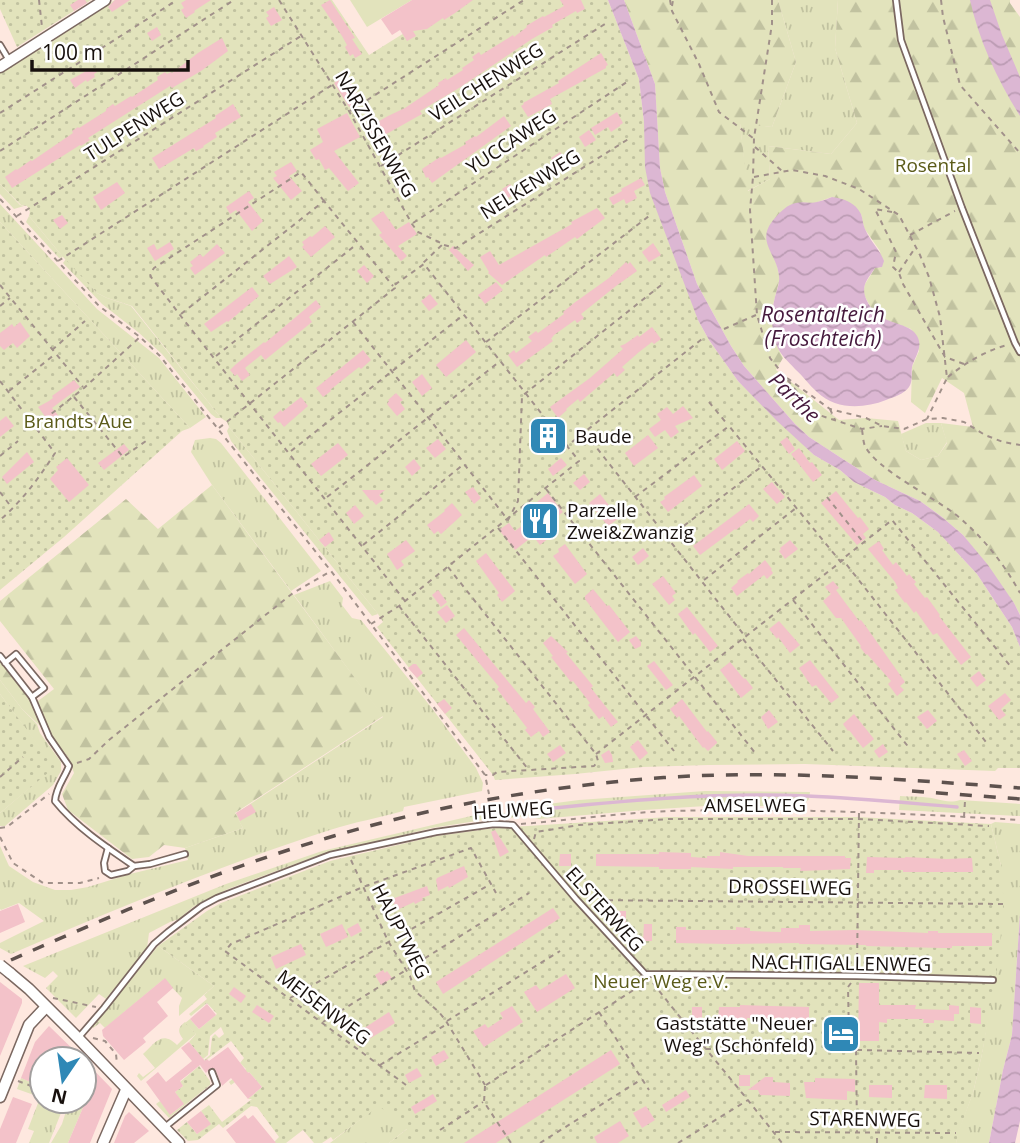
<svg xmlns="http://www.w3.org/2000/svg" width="1020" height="1143" viewBox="0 0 1020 1143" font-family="'Open Sans',sans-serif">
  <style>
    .grass { fill: url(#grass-tufts) }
    .forest { fill: url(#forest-firs); fill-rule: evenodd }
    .garden { fill: url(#garden-dots) }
    .pitch { fill: #e2e3bc }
    .water { fill: url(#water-waves) }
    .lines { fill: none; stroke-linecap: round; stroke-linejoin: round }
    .stream { stroke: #dcb7d3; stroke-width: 3.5 }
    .building { fill: #f3c2c9 }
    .lane-casing { stroke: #7b6861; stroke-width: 8 }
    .street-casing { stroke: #7b6861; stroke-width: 13 }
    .path { stroke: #a1918a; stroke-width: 2; stroke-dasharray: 5 5; stroke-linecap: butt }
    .lane { stroke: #fff; stroke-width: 4.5 }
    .street { stroke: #fff; stroke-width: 10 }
    .rail { stroke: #5e524e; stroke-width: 3.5; stroke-dasharray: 12 12; stroke-linecap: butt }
    .street-bridge-casing { stroke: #7b6861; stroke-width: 13; stroke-linecap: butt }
    .street-bridge { stroke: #fff; stroke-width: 10 }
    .labels { text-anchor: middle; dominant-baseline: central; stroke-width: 5; stroke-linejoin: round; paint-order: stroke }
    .street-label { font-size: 19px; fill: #17100d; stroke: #fff }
    .park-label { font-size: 19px; fill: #5b5b19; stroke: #fff }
    .poi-label { font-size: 19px; fill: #17100d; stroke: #fff; text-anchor: start }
    .water-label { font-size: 21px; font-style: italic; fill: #45183c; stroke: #fff }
  </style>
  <defs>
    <pattern id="grass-tufts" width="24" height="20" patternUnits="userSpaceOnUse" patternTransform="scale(1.75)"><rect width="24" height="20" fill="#e2e3bc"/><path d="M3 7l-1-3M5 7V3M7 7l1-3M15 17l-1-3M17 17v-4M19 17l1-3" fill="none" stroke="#c1c2a0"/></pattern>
    <pattern id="forest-firs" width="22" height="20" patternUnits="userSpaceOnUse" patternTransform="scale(1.75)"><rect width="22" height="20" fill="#e2e3bc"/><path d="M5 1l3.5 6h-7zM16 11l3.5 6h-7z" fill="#c1c2a0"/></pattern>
    <pattern id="garden-dots" width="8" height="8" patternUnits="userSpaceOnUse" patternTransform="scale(1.75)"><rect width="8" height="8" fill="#e2e3bc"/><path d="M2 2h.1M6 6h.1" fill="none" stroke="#c1c2a0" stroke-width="1.8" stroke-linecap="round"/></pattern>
    <pattern id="water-waves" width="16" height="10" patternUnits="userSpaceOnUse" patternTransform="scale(1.75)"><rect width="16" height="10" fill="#dcb7d3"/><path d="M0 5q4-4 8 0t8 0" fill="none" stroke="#bc9cb4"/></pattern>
  </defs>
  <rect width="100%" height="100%" fill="#fee8df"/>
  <g class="grass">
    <path d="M778,0H838L835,48L857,123L831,154L768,146L770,179L747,191L740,123L772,127L796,62Z"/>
    <path d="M0,184L20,205L24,206L14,209L0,194Z"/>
    <path d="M0,204L97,309L159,358L206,417L190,428L0,222Z"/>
    <path d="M29,216L63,257L59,258L26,222Z"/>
    <path d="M66,259L97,293L107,298L131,306L221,418H216L211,414L162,354L138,332L102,304L63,263Z"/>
    <path d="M926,423H941L947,442L938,456L921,460L906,451L901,434Z"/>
    <path d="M229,427L378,614L372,616L231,441L227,431Z"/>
    <path d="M210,438L216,439L221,443L321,571L291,591L212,485L191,452L195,440Z"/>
    <path d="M330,581L343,598L342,605L352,618L361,620L431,707L476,768L483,783L482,791L404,807L403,811C379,818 354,822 330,830C221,865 116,909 11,954L0,948V943L44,921L19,903L1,910L0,909V846L9,866L33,882L55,890H71L88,887L130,874L188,860L185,848L243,828L235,814L383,717L294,595Z"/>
    <path d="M0,680L22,709L37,724L40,733L61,762V771L53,785L5,826H0V813L54,767L0,694Z"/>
    <path d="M705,791L810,792L809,799L802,806H706L644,810L539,819L529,816L499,819H497V812L500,811L506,814L515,812L517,808L579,800Z"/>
    <path d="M900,796C911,797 925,796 936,799C946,801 950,803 960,800L1020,804V816L899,810Z"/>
    <path d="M488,812L489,819L432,828L317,856L228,889L193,907L179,919L170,922L149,933L147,948L106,999L99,994L76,1018L46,988L58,976L53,971L45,978L23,966L226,884L322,851Z"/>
    <path d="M995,822L1020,824V914L1012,1035L1003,1070L989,1143H956L958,1132L973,1093L982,1054L994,981L1001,866L991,824Z"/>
    <path d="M158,946L214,986L179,1016V1006L182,998L164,979L105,1028L100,1023L93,1028L92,1027Z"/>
    <path d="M185,1022L196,1034L141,1081L137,1076L139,1073L143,1077L155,1068L143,1054C155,1043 162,1030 177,1045L183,1039C178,1032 177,1028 185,1022Z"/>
    <path d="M21,1078L39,1085L42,1080V1095L35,1093L34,1095L17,1089Z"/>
    <path d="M84,1085L90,1091L68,1143H51L62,1124L67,1108L65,1105L56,1101H84Z"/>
    <path d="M40,1098L42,1101H46L63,1108L49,1143H29L34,1131L28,1129Z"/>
    <path d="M379,1105L408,1128L389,1143H330Z"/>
  </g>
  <g class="forest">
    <path d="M624,0H778L796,62L772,127L740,124L748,191L770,179L768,146L831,154L857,123L835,48L838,0H1010V3L1020,17V615L1014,603L963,535L942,517L920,501L875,480L809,437L795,424L744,366L731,346L697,284L665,192L660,168L655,84ZM832,197L861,214L864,228L880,251L882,267L875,268L865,284L863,293L871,308L883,319L911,329L919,351L912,367L911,402L925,413L942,378L964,393L973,427L941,423L947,443L938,456L921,460L906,451L898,421L866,418L839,420L776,370L783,358L775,342L773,305L780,278L775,258L796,203H815Z"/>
    <path d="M212,485L383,716L235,813L243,828L185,848L164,845L149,857L132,859L68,810L62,794L74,773L68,757L50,735L22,709L0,680V662L34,704L54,689L0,621V601L126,499L158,529Z"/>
  </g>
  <g class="garden">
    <path d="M0,0H91L17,47L0,9Z"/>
    <path d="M115,0H332L369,55L457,0H608L639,79L644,122L698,320L709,340L738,381L814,455L840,470L854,482L885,497L895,505L912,513L938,532L977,574L1012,627L1020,647V768H998L995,771L805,764L708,765L643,767L575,774L495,780L493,775L377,627L383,622L378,614L229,427L227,422L221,418L132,306L107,298L97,293L63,257L29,216L30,212L27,206L21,205L0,184V73Z"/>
    <path d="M0,222L190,428L182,431L64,537L0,590Z"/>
    <path d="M0,694L55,767L0,813Z"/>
    <path d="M668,817H857L991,824L1001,866L1004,906L996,977L982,1054L973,1093L959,1131L956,1143H389L407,1129L379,1106L333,1140L331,1137L322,1143H314L303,1130L286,1143H273L279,1137L257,1107L251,1106L223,1128L219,1124L198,1140L188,1141L177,1130L187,1122L197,1134L210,1124L201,1111L209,1105L222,1122L252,1099H248L262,1087L249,1072L231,1085L229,1082L246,1069L240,1063L244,1058L231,1041L205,1061L204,1060L210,1055L212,1037L215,1034L219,1038L224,1034L221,1027L210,1036L208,1055L203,1059L189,1042L196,1034L185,1023L190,1019L199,1029L217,1014L207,1003L191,1016L189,1014L207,999L204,995L214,986L158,946L207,911L221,903L330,861L436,836L495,828Z"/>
    <path d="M199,1066L210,1081V1085L169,1118L156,1104L160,1101L171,1114L183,1105L175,1092L183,1086L180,1082Z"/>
  </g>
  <path class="pitch" d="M350,0H412L367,27Z"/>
  <g class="water">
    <path d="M608,0H624L655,84L660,168L665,192L697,284L731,346L744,366L795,424L809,437L875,480L920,501L942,517L963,535L988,565L1014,603L1020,615V647L1012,627L977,574L938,532L912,513L895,505L885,497L854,482L840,470L814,455L777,421L738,381L709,340L698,320L650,193L645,167L644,122L639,79Z"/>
    <path d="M970,0H990L1002,35L1020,77V116C998,81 979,41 970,0Z"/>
    <path d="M832,197C844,199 855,202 861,214C863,220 863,226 866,231C871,242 880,250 884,261L882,267L875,268C867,280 860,286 867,301C871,309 877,316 885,319C897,325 916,326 919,341C921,350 914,359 912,367C911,374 913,381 909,387C904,394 894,397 886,400C863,409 836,410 817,392C809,385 803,376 795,369C787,360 781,356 776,344C771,329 771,312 775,297C777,290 780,283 779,276C777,253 754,241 775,218C780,212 788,204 796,203C803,201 810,204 817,202C822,201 827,199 832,197Z"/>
    <path d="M1020,914V1121L1015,1143H989L1003,1070L1012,1035Z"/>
  </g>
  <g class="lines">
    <path class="stream" d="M525,811C619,801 713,792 807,796C857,798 907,803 957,807"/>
  </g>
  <g class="building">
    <path d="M78,0H85L87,3L74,11L70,5Z"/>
    <path d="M115,0H130L112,12L108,7Z"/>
    <path d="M186,0H211L194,11L195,12L186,18L181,10L184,8L181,3Z"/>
    <path d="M330,0L355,38L352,39L362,54L355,58L353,54L350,56L345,47L347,45L342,36L321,5Z"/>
    <path d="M412,0H473L455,13L444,20L443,18L427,29L413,31L416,36L407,41L400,30L392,35L381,19Z"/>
    <path d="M560,0H581L585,9L577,13L576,11L552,25L553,27L532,39L459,88L420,111L422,114L374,141L367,128L388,116L405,108L439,85L438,83L446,78L447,80L463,70L462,68L474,60L472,57L479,52L481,55L513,35L514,37L527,27L526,26L543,16L544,17L564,6Z"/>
    <path d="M274,7L282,20L271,26L266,18L269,16L266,12Z"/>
    <path d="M157,27L161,35L152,41L147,33Z"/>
    <path d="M222,38L228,51L201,71L172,88L170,86L88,138L90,140L81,146L80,145L12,188L5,177L16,169L17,170L31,160L32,161L73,133L72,131L78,127L79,128L106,111V109L113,104L115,106L131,96L132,97L158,80L157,77L165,72L167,74L171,72L172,73L198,53Z"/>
    <path d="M601,53L608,65L606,66V68L550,99L552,104L528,117L521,106L524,104L523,103L559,83L558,81Z"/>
    <path d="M90,69L91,70L96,69L97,72L94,74L95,77L87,82L86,80L75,88L70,80Z"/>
    <path d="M346,75L361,100L349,107L334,83Z"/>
    <path d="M233,104L241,117L215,133L217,137L203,146L204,147L196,151L194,148L159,169L152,158L216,118L215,116Z"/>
    <path d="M617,112L623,123L620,125V126L611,132L608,127L595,135L591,128Z"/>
    <path d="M347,113L360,137L334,151L359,183L348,191L329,168L325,170L319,159L316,160L310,150L323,142L317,129Z"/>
    <path d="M504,116L511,126L432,183L428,177L426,178L422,169L440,157L441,158L466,144L465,142L475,136L476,137Z"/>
    <path d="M589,130L596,140L585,147L579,137Z"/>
    <path d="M560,152L568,163L559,169L551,158Z"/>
    <path d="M291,162L297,171L289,176L302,191L291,200L273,178L277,176L274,172Z"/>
    <path d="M641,178L645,185L634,191L637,198L626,204L624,199L613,205L609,198L622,191L621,189Z"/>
    <path d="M404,181L406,183L409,181L415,191L403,198L396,185Z"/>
    <path d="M117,182L125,193L101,210L93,197Z"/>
    <path d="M510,184L516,193L508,198L502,189Z"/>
    <path d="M249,191L254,198L248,202L263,221L252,231L236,210L230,214L226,207Z"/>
    <path d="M597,208L605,218L577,239L575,237L546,257L545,255L502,285L488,273L489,272L480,257L490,251L499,265L572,224L571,222Z"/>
    <path d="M383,211L396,230L409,222L417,234L398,246L407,256L401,261L379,235L382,233L371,219Z"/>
    <path d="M62,215L68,223L60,229L53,220Z"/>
    <path d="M325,226L335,237L311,257L302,247L304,245L302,242L310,236L312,237Z"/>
    <path d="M170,242L174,249L155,261L147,248L154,244L157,250Z"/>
    <path d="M653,243L661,255L649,262L642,252Z"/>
    <path d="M217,244L225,253L195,275L190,268L193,266L190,262L200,254L203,257Z"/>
    <path d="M453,246L474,265L468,271L449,250Z"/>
    <path d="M289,256L297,267L270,284L263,276Z"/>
    <path d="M626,262L628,264L630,262L637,271L616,286L581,314L584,318L577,323L575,320L554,335L551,339L553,341L517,367L508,355L514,350L516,353L532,341L528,337L536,331L538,333L564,314L563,312L574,303L609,278Z"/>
    <path d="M364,265L374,276L367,283L357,271Z"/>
    <path d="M496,282L503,290L485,304L478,295Z"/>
    <path d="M252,287L259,296L228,322L227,321L211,332L204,324Z"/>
    <path d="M430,294L438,304L429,311L421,301Z"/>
    <path d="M316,300L321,307L309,317L312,322L265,360L261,355L245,368L250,375L242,381L237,374L235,376L230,370L235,365L264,342L265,343Z"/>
    <path d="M20,322L30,336L17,348L13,343L4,350L0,346V333L12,324L14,327Z"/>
    <path d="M652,327L661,339L654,344L652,342L639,352L622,367L625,370L617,377L614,373L580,402L578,399L566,409L567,410L558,418L550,407L590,378L623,349L620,346L625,344L638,335L639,337Z"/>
    <path d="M466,340L476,352L446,377L436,365Z"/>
    <path d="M363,350L371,360L361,369L359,367L330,390L331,391L323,397L316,388Z"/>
    <path d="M422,374L432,388L422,396L412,382Z"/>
    <path d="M74,380L80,387L52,408L63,421L54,428L38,407L49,401L53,398L52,396Z"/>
    <path d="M396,393L403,400L400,402L405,409L397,416L387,404L389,401L388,400Z"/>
    <path d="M301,397L308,406L284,427L280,422L278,423L273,417L281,410L282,412Z"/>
    <path d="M683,406L693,418L675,426L679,432L671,438L665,430L655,437L649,429L661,420L657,414L667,407L673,414Z"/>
    <path d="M6,416L14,426L0,437V421Z"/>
    <path d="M543,423L559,442L552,448L536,429Z"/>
    <path d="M648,435L658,448L634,466L625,453Z"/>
    <path d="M787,437L795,449L789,454L780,442Z"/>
    <path d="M438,439L446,449L435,458L426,448Z"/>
    <path d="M737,441L745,451L722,470L714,459Z"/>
    <path d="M338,443L348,455L321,476L311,464Z"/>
    <path d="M124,444L129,450L104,470L98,463Z"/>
    <path d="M799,448L810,463L812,462L822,475L813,482L791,454Z"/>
    <path d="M27,452L34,462L7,484L2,477Z"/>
    <path d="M67,458L89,485L69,502L50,479L58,470L56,467Z"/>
    <path d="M561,458L567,465L553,476L548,469Z"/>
    <path d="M414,459L421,468L412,476L405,467Z"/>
    <path d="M584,474L590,482L580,490L573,483Z"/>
    <path d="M694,475L702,486L668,512L660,502L665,499L664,497Z"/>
    <path d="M772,482L785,497L777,504L763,489Z"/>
    <path d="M473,487L481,498L474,504L465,492Z"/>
    <path d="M362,490H385L379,495L383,500L376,505L372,500L371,501Z"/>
    <path d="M836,491L858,518L860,517L869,529L863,534L866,538L857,545L821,503Z"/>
    <path d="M548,493L563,512L548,524L555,533L540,545L533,536L515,550L499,530L509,523L515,531L531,519L526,511Z"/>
    <path d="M600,494L619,518L608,526L589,503Z"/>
    <path d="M452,503L462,515L441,534L438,531L434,534L427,525L445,511L444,510Z"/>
    <path d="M749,504L759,516L753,522L750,519L736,530L735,529L700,555L693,546Z"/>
    <path d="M355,505L364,516L354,524L346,513Z"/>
    <path d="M329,532L334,540L325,547L319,540Z"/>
    <path d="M406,540L415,551L401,561L404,565L397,570L387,554Z"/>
    <path d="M790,540L798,549L785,559L779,551L781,550L780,548Z"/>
    <path d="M879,541L884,549L882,550L893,565L896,562L907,576L909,574L916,582L914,584L925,598L927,597L940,615L939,616L971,657L961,665L937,633L933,635L918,614L916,611L914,613L906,602L905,603L895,590L898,588L895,582L868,549Z"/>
    <path d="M565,544L587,574L575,584L553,556L559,552L558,549Z"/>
    <path d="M643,548L649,556L638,565L632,557Z"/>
    <path d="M486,553L515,591L502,602L497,595L499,593L476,561Z"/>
    <path d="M765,560L772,569L771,570L773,573L767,579L764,575L737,596L731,588L738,582L737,581L748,573L749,574Z"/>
    <path d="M663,576L676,593L672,596L675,600L669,605L652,584Z"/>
    <path d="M833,581L839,588L836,590L844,601L859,621L861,620L867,628L905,682L900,686L904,690L897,696L888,684L891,681L867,654L866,655L860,647L861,646L841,618H836L823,601L831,594L825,587Z"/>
    <path d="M593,589L607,606L609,605L630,632L618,642L585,599V596Z"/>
    <path d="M438,590L447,602L441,607L432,595Z"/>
    <path d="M447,605L455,616L446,623L437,612Z"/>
    <path d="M687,607L718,646L710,652L695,633L693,635L678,614Z"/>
    <path d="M779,621L800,645L790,653L778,637L777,639L769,629Z"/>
    <path d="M464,628L526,703L529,700L535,707L533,709L550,732L543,737L539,731L531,737L525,730L527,728L497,689L499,687L456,635Z"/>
    <path d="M551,636L568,652L566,653L593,686L591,688L618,722L611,727L603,716L599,719L588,705L590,703L573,681L571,682L551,657L553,656L543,643Z"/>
    <path d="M636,636L641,642V646L635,649L629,640Z"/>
    <path d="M810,660L839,697L831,703L816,685L812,687L799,668Z"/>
    <path d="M654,661L673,685L666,690L647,666Z"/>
    <path d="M730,662L744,679L745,678L753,688L741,698L720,670Z"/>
    <path d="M413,664H416L423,673L417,678L408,668Z"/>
    <path d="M979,671L986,680L977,687L970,678Z"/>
    <path d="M1005,693L1011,700L1001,709L1006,715L999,720L988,706Z"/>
    <path d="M444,699L452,708L445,714L437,704Z"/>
    <path d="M682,699L707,732L708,731L717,742V743L708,751L704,747L703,748L679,716L677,718L670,709Z"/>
    <path d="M769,710L778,722L768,729L761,717Z"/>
    <path d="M928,710L937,721L927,729L917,717Z"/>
    <path d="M854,714L874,739L863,748L849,730L848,731L843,724Z"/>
    <path d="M638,740L648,753L640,760L630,747Z"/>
    <path d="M883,744L888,752L879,758L874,751Z"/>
    <path d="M560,745L566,753L553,762L547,754Z"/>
    <path d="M609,750L612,755L613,762L605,763L601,755Z"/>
    <path d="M964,750L972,761L965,766L957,754Z"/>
    <path d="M251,804L256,812L240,821L236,813Z"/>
    <path d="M495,830L509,852L500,857L491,832Z"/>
    <path d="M659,852L691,853V857L707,858V856H720V852L748,856H845V858H851L850,869L800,871L801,868H783V867H733V869L691,867V869H659V867L596,866V854H659Z"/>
    <path d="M560,854H571V866H559Z"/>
    <path d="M867,857L905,858V857L947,859L972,858L973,872H903V870H874V873H866Z"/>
    <path d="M464,866L468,877L449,888L448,886L438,891L436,880L437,878Z"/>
    <path d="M427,886L430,895L422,898L423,900L415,904L414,902L397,910L392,899Z"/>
    <path d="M18,904L25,922L0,933V911Z"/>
    <path d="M553,908L560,918L443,994L436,982Z"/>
    <rect x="617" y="911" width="9" height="15"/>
    <path d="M358,923L362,931L351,937L347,929Z"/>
    <path d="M342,924L348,937L326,947L320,934Z"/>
    <path d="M644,924H652V941H643Z"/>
    <path d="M799,925H810V931L854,930L928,933V931H938V933H992V946H952V948H942L866,946V945L799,944V943L729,944L676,943V927H686V930H736V927L750,928V931L781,932V928H799Z"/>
    <path d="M301,944L306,955L276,969L271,957Z"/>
    <path d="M383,970L385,973L387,971L392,978L381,985L375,975Z"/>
    <path d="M566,974L575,988L537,1012L524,992L536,985L540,990Z"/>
    <path d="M165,978L173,988L157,1002L168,1016L143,1038L146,1042L124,1060L103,1036L102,1030Z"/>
    <path d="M0,982L22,999V1003L0,1056Z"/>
    <path d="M859,983H879V1005H916L915,1009L949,1010V1005L959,1006V1014H954V1021L934,1020V1023H923L924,1019H887V1023L879,1022V1041H858Z"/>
    <path d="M234,987L246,996L241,1003L229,994Z"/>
    <path d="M207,1004L216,1015L199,1029L190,1019Z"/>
    <path d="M257,1005L274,1016L269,1023L252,1012Z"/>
    <path d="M740,1005L809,1007V1023H783V1018H747V1020H718L719,1007H740Z"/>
    <path d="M512,1006L523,1022L484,1047L473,1031L485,1024L488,1028L503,1018L500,1013Z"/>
    <rect x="692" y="1007" width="10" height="14"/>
    <path d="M970,1007L981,1008V1024L970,1023Z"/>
    <path d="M389,1012L395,1023L358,1046L352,1036Z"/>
    <path d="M49,1026L83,1059H42V1080L40,1086L21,1078L35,1042Z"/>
    <path d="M189,1042L205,1061L200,1065L207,1059L209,1061L228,1047L248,1073L249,1072L262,1087L248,1099L231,1078L222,1086L215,1069L210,1068L206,1073L200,1065L180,1081L183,1086L175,1092L184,1104L170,1115L146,1082L158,1072L166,1082L192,1061L181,1048Z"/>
    <path d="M444,1050L449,1058L436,1066L431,1057Z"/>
    <path d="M611,1050L620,1064L502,1139L496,1143H464Z"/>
    <path d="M84,1060L112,1089L90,1143H68L90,1091L84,1085Z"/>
    <path d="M417,1068L422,1076L409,1083L405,1075Z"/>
    <rect x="739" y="1075" width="11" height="11"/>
    <path d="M765,1077H773V1082L790,1083V1096L760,1095L758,1090H748Z"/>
    <path d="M815,1078L855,1079V1092L847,1091V1100L806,1098L804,1082H815Z"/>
    <path d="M869,1085H892V1098L869,1097Z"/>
    <path d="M925,1085H947V1099L924,1098Z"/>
    <path d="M686,1090L690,1097L666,1112L662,1105Z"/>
    <path d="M433,1094L437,1101L415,1114L411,1107Z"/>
    <path d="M13,1097L32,1104L16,1143H0V1129Z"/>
    <path d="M646,1106L655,1120L642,1128L633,1113Z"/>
    <path d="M201,1111L211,1124L197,1134L187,1122Z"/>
    <path d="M129,1112L149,1131L134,1143H114L125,1116Z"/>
    <path d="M245,1115L248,1119L253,1115L276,1143H236L226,1130Z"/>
    <path d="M620,1121L629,1136L618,1143H597L594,1137Z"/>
  </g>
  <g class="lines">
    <defs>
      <g id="lane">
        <path d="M896,0L901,40L962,208L1015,343L1020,352"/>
        <path d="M0,45L9,60"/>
        <path d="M0,656L32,697L44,688L16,654L5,663"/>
        <path d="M32,697L49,737L69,766C64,779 56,787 55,801C76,827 106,847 134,866"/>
        <path d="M108,848L104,863L105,871L111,875L128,871L134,866L150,864L185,854"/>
        <path d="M79,1037L104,1008L154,944L168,932L202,906L217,898L330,855L436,832L494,824L513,825L576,899L645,974L857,976L993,980"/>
        <path d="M165,1127L217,1085L212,1072"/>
      </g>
      <g id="street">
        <path d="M0,67L105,0"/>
        <path d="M10,973L29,989L78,1038L179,1143"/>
        <path d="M0,1097L29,1025L46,1007"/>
        <path d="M103,1143L126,1090"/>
      </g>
    </defs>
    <use href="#lane" class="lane-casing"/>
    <use href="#street" class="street-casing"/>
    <g class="path">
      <path d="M39,0L42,27"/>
      <path d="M279,0L349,111L412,224L418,232L443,244L423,263"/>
      <path d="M670,0L672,11L699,64L719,112L753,138"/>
      <path d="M772,0V24L754,138L753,177L750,210L757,315L770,358L810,408L819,415L862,429L882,426"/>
      <path d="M941,0L943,17L960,85L1020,153"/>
      <path d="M672,6L673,0"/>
      <path d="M350,111L524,0"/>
      <path d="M0,113L177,0"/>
      <path d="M755,147L782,171"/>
      <path d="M0,151L234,0"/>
      <path d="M381,166L608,22"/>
      <path d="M754,177L792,170L825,176L859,189L899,215L920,255L929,277L940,317L947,378L927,419"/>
      <path d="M0,199L99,306L140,337L160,356L331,571L485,775L489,794"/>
      <path d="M324,201L301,172L154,268L150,274L151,277L180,315L405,601"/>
      <path d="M892,212L875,209L896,252L893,267L899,273L903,284L945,357L964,364"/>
      <path d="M17,216L301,36"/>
      <path d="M413,223L627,82"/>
      <path d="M910,235L955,211"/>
      <path d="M444,245L456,248L630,138"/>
      <path d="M58,261L332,85"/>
      <path d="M899,272L915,248"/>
      <path d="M0,285L83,387"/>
      <path d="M0,306L10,298"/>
      <path d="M181,314L324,201L393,286"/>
      <path d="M353,322L464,463"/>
      <path d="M724,329L756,315"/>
      <path d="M486,342L649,216"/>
      <path d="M52,350L85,321"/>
      <path d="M216,356L357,244"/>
      <path d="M948,377C965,363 985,351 1007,345"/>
      <path d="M787,378L830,409L866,418L882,426L904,429L927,419L943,418L964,422L985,435L1003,442L1020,445"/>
      <path d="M0,381L55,453C39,478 22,501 0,520"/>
      <path d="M9,391L54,355"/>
      <path d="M74,397L123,457L146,441"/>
      <path d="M709,402L728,425"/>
      <path d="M830,409L835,420"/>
      <path d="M36,426L84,388L140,337"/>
      <path d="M219,428L395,288L393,286L424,264L567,446"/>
      <path d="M862,430C863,435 863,442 865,446C876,469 933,497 955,514C982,536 1003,562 1020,593"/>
      <path d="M585,433L744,635"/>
      <path d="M291,451L462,316"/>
      <path d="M0,456L18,441"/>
      <path d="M546,489L756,754"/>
      <path d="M0,492L12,508"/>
      <path d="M327,497L499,362"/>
      <path d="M635,497L729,426L840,561L892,520L1011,667"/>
      <path d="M827,497L863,542"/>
      <path d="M498,528L674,751"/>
      <path d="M668,538L761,467"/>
      <path d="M363,545L464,464L508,520L518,501L522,396L665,282"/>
      <path d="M448,567L596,754L598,761L594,766L497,772L493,775H485"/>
      <path d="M704,580L796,508"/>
      <path d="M793,600L910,749"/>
      <path d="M399,606L528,769"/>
      <path d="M371,624L399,606L579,461L567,446L702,339"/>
      <path d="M743,639L833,751"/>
      <path d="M596,754L843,560L986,742"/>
      <path d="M77,763L89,759L109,740L293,593L331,571"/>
      <path d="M0,777L23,757"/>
      <path d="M964,817L965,801"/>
      <path d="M521,824C571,820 620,813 670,811C787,808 903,813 1020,820"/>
      <path d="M0,828L7,827L49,794"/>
      <path d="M0,837L13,863L43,883H80L99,878"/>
      <path d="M534,839L536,832L579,825L669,819H858L989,826"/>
      <path d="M351,860L388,941L410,976L415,991L439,1012L446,1021L485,1085"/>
      <path d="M588,900L1003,904"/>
      <path d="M857,968L859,811"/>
      <path d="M653,983C695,1037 740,1089 782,1143"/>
      <path d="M851,983L848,987L849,1037L856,1050L857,1132"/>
      <path d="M53,998L96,1007"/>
      <path d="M290,998L489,885"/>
      <path d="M599,1012L649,1090"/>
      <path d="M447,1021L560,951"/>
      <path d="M323,1022L529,893"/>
      <path d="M93,1038L105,1041L116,1054L117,1064"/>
      <path d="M706,1049L815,1050"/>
      <path d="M857,1050L979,1053"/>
      <path d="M55,1059L56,1057"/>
      <path d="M380,1065L447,1024"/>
      <path d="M18,1081L42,1090"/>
      <path d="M406,1085L225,951L231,944L363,887L471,848L496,893"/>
      <path d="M486,1085L646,982"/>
      <path d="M485,1086L484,1102L511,1143"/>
      <path d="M69,1101H72"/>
      <path d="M440,1130L483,1102"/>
      <path d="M775,1132L956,1133"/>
      <path d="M540,1143L642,1079"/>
      <path d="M678,1143L748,1100"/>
      <path d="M877,1143V1134"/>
    </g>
    <use href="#lane" class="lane"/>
    <use href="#street" class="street"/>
    <g class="rail">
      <path d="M912,791L1020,799"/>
      <path d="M11,960C114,914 219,870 327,838C420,810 516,792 613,782C748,767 885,778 1020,788"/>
    </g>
    <defs>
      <path id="street-bridge" d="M0,965L10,973"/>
    </defs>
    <use href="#street-bridge" class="street-bridge-casing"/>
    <use href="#street-bridge" class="street-bridge"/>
  </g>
  <defs>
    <symbol id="building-square" viewBox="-11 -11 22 22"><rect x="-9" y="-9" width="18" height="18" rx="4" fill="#2f88b6" stroke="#fff"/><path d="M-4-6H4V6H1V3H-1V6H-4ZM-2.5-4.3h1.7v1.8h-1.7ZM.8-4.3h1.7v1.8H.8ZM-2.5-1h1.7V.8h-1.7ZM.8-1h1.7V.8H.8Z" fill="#fff"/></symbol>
    <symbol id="restaurant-square" viewBox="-11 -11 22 22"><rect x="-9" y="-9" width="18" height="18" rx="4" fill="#2f88b6" stroke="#fff"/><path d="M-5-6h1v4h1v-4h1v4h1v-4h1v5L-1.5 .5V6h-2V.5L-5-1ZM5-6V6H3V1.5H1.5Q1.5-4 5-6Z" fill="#fff"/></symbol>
    <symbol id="hotel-square" viewBox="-11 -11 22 22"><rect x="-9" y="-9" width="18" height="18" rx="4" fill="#2f88b6" stroke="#fff"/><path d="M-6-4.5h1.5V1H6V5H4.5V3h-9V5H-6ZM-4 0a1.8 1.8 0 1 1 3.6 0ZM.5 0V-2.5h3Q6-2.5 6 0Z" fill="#fff"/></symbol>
  </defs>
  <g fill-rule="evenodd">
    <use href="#building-square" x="526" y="414" width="44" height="44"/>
    <use href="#restaurant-square" x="518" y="499" width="44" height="44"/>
    <use href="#hotel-square" x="819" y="1012" width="44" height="44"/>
  </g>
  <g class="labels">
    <g class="street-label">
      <text transform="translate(486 82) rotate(-32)">VEILCHENWEG</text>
      <text transform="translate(134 126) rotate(-32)">TULPENWEG</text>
      <text transform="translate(376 134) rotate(60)">NARZISSENWEG</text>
      <text transform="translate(511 141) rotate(-33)">YUCCAWEG</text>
      <text transform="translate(530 184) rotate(-32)">NELKENWEG</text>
      <text x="755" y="805">AMSELWEG</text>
      <text transform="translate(513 810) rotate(-4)">HEUWEG</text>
      <text transform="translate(790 887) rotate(1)">DROSSELWEG</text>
      <text transform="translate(605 909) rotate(48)">ELSTERWEG</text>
      <text transform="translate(401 931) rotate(63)">HAUPTWEG</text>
      <text transform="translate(841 963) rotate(1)">NACHTIGALLENWEG</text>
      <text transform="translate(324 1007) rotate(37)">MEISENWEG</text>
      <text transform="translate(865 1119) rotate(1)">STARENWEG</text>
    </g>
    <g class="park-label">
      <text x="933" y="165">Rosental</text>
      <text x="78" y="421">Brandts Aue</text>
      <text x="661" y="981">Neuer Weg e.V.</text>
    </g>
    <g class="poi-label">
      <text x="575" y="436">Baude</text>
      <text x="567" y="510">Parzelle<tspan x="567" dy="22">Zwei&amp;Zwanzig</tspan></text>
      <text x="814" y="1023" text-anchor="end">Gaststätte "Neuer<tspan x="814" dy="22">Weg" (Schönfeld)</tspan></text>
    </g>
    <g class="water-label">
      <text x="823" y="314">Rosentalteich<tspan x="823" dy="24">(Froschteich)</tspan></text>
      <text transform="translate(795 397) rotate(44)">Parthe</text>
    </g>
  </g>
  <g transform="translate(63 1080) rotate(193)"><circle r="33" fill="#ffffff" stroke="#a29f9e" stroke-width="2"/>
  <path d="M0-5L12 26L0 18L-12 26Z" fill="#2f88b6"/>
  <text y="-10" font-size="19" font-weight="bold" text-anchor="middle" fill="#17100d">N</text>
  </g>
  <path d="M32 60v10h156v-10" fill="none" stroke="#17100d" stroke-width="3.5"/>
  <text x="42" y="60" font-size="21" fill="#17100d" stroke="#ffffff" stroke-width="5" paint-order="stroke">100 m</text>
</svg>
